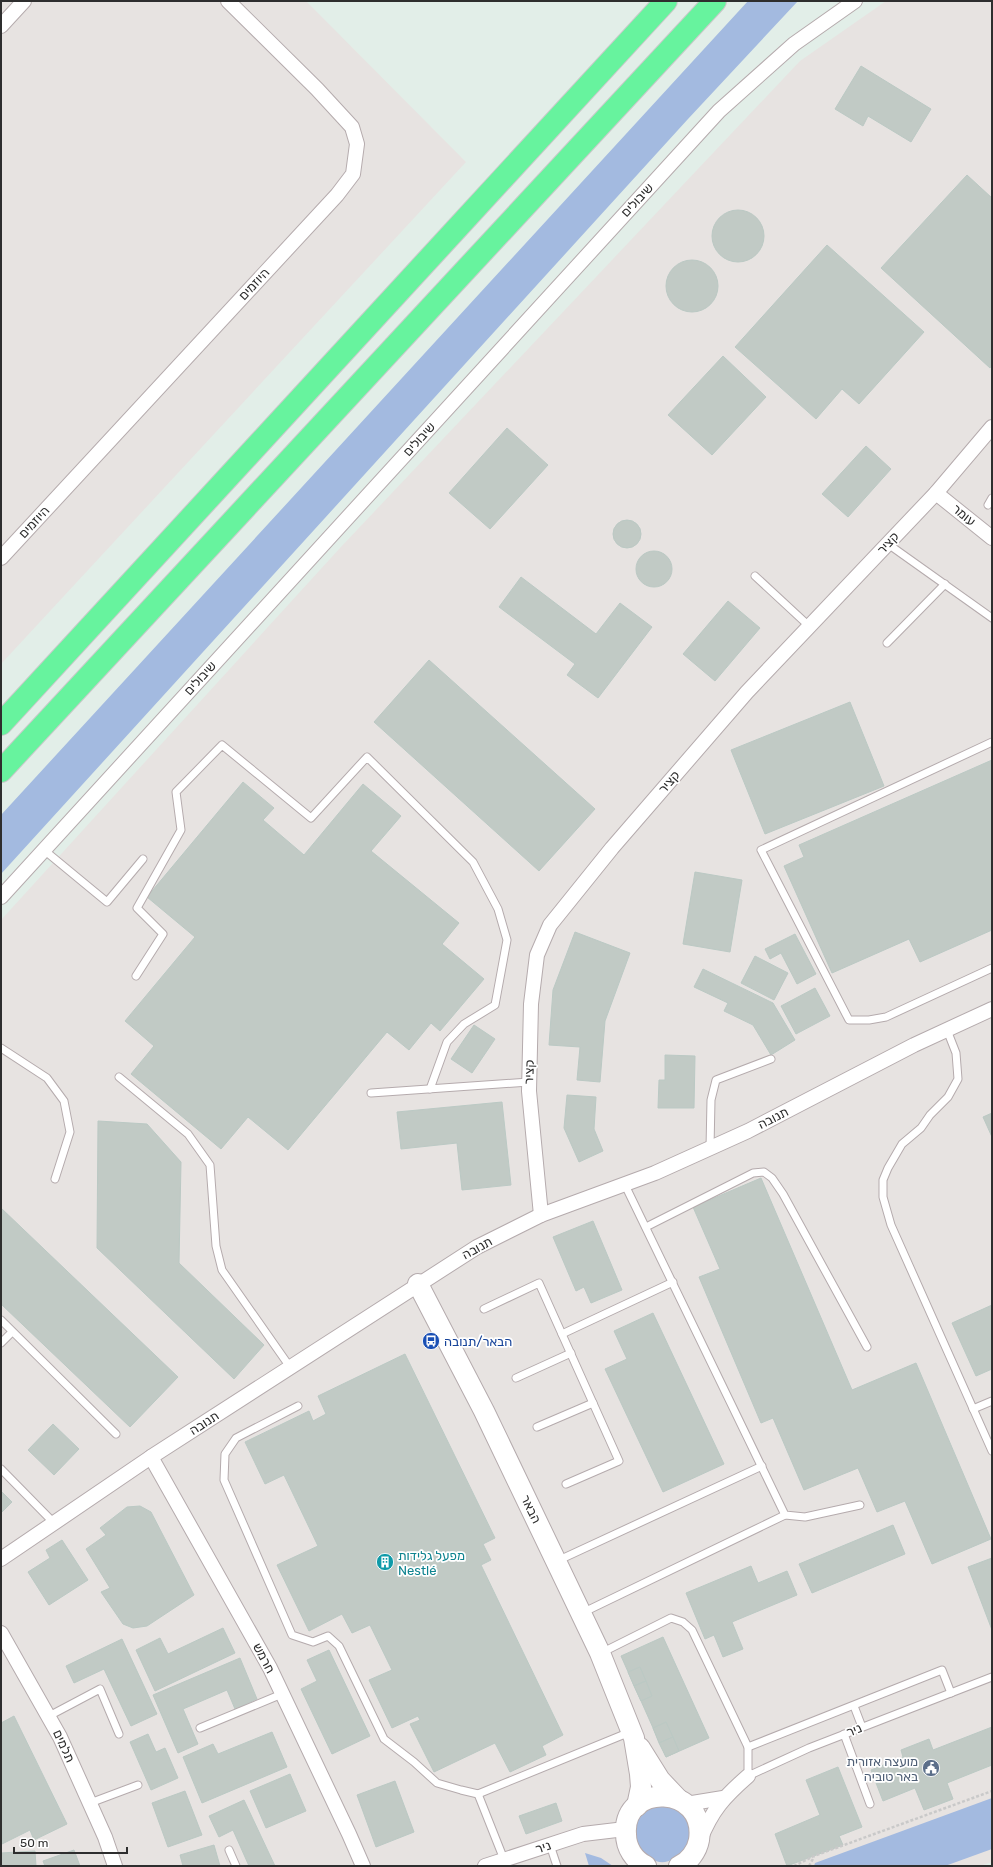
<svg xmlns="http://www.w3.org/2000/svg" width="993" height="1867" viewBox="0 0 993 1867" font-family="Rubik,Heebo,sans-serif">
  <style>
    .industrial { fill: #e7e3e1 }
    .green { fill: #a3bae0 }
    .building { fill: #c1cac5; stroke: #bbc9c4 }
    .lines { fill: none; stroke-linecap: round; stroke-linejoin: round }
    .lane-casing { stroke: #b5abad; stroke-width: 9 }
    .street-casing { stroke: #b5abad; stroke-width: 16 }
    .secondary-casing { stroke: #b5abad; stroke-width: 22 }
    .highway-casing { stroke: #c9c9c9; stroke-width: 24 }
    .path { stroke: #c9c9c9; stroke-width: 2.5; stroke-dasharray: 3 2; stroke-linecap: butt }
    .lane { stroke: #fff; stroke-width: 7 }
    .street { stroke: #fff; stroke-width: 14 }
    .secondary { stroke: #fff; stroke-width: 20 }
    .highway { stroke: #67f39e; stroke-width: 22 }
    .labels { text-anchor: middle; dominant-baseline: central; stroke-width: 3.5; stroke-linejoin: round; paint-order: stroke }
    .street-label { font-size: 13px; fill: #2e2e2e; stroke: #fff }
    .transit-label { font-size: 13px; fill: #164399; stroke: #fff; text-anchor: start }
    .culture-label { font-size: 13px; fill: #0d838f; stroke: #fff; text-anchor: start }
    .service-label { font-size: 13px; fill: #4e5e75; stroke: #fff; text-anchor: end }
  </style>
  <rect width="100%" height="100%" fill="#e2eee8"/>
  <g class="industrial">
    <path d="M1,1H306L466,162L1,664Z"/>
    <path d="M886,1H992V1862L980,1866H1V920L340,548L800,61Z"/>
  </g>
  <g class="green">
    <path d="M748,1H798L688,119L1,874V815Z"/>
    <path d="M992,1798V1849L945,1866H814L815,1863Z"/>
    <path d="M650,1805L678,1806L692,1822L689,1848C665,1867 659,1867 635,1847V1819Z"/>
    <path d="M585,1853L601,1858L613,1866H589Z"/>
  </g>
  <g class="building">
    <path d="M861,66L931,109L911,142L868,116L863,126L835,109Z"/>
    <path d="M967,175L992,198V365L990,368L881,268Z"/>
    <circle cx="738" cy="236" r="26"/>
    <path d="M827,245L924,332L859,404L842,389L816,419L735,347Z"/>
    <circle cx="692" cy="286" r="26"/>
    <path d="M723,356L766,397L712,455L668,415Z"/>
    <path d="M507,428L548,465L490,529L449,493Z"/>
    <path d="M866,446L891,469L848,517L822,494Z"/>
    <circle cx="627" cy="534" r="14"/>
    <circle cx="654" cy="569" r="18"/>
    <path d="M521,577L596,634L620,603L652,627L598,698L567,675L575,664L499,607Z"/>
    <path d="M728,601L760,628L715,681L683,654Z"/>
    <path d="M429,660L595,809L539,871L374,722Z"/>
    <path d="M850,702L884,786L765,834L731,750Z"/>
    <path d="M992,760V930L920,962L909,939L832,973L784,866L804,857L799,845Z"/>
    <path d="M243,782L274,808L263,820L304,855L363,784L401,816L371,851L459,923L442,944L484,979L440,1031L431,1023L409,1050L387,1032L288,1150L248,1117L221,1149L131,1074L154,1046L125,1021L195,937L147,897Z"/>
    <path d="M695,872L742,880L730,952L683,944Z"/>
    <path d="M575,932L630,953L605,1021L600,1082L577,1080L580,1047L549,1045L553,990Z"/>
    <path d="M795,934L816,974L797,984L781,953L770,959L765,949Z"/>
    <path d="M755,956L788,973L774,1000L741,983Z"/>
    <path d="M703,969L773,1003L795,1040L771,1055L753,1025L724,1011L728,1003L694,987Z"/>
    <path d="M815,988L830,1016L796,1034L781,1006Z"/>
    <path d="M474,1025L495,1039L472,1073L451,1059Z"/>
    <path d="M665,1055L695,1056L694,1108H658L659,1080H665Z"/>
    <path d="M567,1095L596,1097L594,1129L603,1151L579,1162L564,1128Z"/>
    <path d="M502,1102L511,1185L462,1190L457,1143L401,1149L397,1112Z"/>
    <path d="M992,1113V1137L983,1117Z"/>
    <path d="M98,1121L147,1124L181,1162L179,1263L264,1345L234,1379L97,1248Z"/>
    <path d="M761,1178L852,1390L916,1363L991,1539L932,1564L905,1501L877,1512L858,1468L804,1490L773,1418L761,1423L699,1277L720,1269L693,1207Z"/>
    <path d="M1,1208L178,1377L130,1427L1,1304Z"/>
    <path d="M593,1221L622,1290L591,1303L584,1287L576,1291L553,1237Z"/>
    <path d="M992,1305V1369L976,1376L952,1323Z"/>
    <path d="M653,1313L724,1464L663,1492L605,1369L627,1359L614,1331Z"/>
    <path d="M405,1354L495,1538L483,1544L491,1560L481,1565L563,1735L542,1746L546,1755L510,1772L495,1743L434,1772L410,1724L420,1720L418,1716L392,1728L369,1680L392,1670L370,1625L352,1633L342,1614L309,1631L277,1565L318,1546L284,1475L265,1484L245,1442L309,1411L313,1421L326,1414L318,1396Z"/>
    <path d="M53,1424L79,1449L54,1475L28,1450Z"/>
    <path d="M1,1491L12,1502L1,1513Z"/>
    <path d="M140,1506L151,1512L194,1595L147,1626L133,1628L123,1624L101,1592L110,1588L86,1549L106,1535L100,1528L127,1507Z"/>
    <path d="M893,1525L905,1554L812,1593L799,1564Z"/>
    <path d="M62,1540L88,1580L49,1605L28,1572L50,1558L46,1550Z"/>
    <path d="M992,1558V1630L968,1567Z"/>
    <path d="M751,1566L758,1583L787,1571L797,1595L732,1622L743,1649L723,1657L714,1635L705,1639L686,1593Z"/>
    <path d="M223,1628L235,1653L155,1691L136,1650L160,1638L168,1654Z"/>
    <path d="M663,1637L709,1738L666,1757L621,1656Z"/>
    <path d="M122,1639L157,1714L131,1726L104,1669L74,1683L66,1666Z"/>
    <path d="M329,1650L370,1736L332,1754L301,1689L317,1681L307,1660Z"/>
    <path d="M240,1658L257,1699L235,1709L227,1690L183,1709L198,1744L178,1753L153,1695Z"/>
    <path d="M640,1667L646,1681L634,1686L628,1672Z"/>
    <path d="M646,1681L652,1696L641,1701L634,1686Z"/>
    <path d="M14,1716L67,1824L34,1840L30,1830L2,1844L1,1723Z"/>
    <path d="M666,1722L673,1737L659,1743L653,1728Z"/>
    <path d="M992,1727V1765L947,1783L953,1799L924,1810L915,1788L883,1801L871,1770L903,1757L901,1750L929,1739L933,1750Z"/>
    <path d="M272,1732L287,1767L202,1803L183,1757L213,1744L218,1754Z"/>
    <path d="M148,1734L156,1752L165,1748L178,1778L151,1790L130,1742Z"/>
    <path d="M673,1737L679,1751L666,1757L659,1743Z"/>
    <path d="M838,1767L862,1827L839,1836L843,1845L787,1866L775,1834L820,1815L806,1780Z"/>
    <path d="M290,1774L306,1811L266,1828L250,1791Z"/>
    <path d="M395,1781L414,1832L376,1847L357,1795Z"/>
    <path d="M185,1791L202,1835L168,1847L152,1803Z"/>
    <path d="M244,1800L275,1866H249L233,1830L219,1837L209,1816Z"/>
    <path d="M556,1803L562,1821L526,1834L519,1816Z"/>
    <path d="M214,1845L220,1866H183L180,1855Z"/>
    <path d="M74,1850L80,1866H45L43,1861Z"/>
    <path d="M35,1851L36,1866H1V1853Z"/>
  </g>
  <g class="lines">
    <defs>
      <g id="lane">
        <path d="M988,505L992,498"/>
        <path d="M888,544L992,618"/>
        <path d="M755,576L809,626"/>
        <path d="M887,643L945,584"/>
        <path d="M992,742L761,850L849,1020H869L886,1017L992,968"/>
        <path d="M44,850L107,902L143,859"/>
        <path d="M136,976L163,934L137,908L181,830L176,792L222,745L311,818L367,757L473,862L498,909L507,940L495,1005L464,1024L447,1042L430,1089"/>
        <path d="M947,1030L956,1053L958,1079L948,1097L930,1115L921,1128L902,1144L888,1168L883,1180V1197L891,1225L992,1451"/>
        <path d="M1,1048L47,1078L64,1101L70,1132L55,1179"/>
        <path d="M119,1077L188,1134L210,1165L216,1246L222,1270L290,1367"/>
        <path d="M371,1093L529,1082"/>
        <path d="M710,1148L711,1100L716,1080L771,1059"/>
        <path d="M625,1185L785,1515L805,1517L860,1505"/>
        <path d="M646,1227L753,1173L764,1172L772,1178L783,1194L867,1347"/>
        <path d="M484,1309L539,1283L619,1461L566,1484"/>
        <path d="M1,1320L116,1434"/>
        <path d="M562,1334L673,1282"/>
        <path d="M1,1343L12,1332"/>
        <path d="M516,1378L571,1353"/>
        <path d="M298,1406L236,1438L225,1454L224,1480L292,1635L313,1642L328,1636L339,1646L384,1739L414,1762L437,1783L461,1790L478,1794L630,1732"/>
        <path d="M973,1409L992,1401"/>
        <path d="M537,1427L593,1403"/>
        <path d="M1,1469L54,1523"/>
        <path d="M557,1561L762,1466"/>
        <path d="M582,1613L785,1515"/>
        <path d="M601,1653L671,1618L683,1622L692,1630L748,1747V1776L809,1748L992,1677"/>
        <path d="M854,1706L862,1727"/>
        <path d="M49,1716L100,1689L119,1734"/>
        <path d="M200,1728L282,1694"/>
        <path d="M844,1734L870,1804"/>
        <path d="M748,1747L942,1670L951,1693"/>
        <path d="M478,1794L505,1862"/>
        <path d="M90,1803L138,1785"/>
        <path d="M550,1845L557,1866"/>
        <path d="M229,1850L236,1866"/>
      </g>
      <g id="street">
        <path d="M1,26L24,1"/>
        <path d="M936,493L992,538"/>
        <path d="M1,558L337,195L353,174L357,144L352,127L317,89L228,1"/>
        <path d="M1,897L719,111L794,44L855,1"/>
        <path d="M541,1215L529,1091L531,1004L537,955L550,925L612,848L747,692L936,493L992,427"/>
        <path d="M151,1457L270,1668L349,1834L363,1866"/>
        <path d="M1,1559L151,1457L477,1247L541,1215L655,1173L748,1131L914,1045L992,1009"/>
        <path d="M1,1633L60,1737L105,1837L115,1866"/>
        <path d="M686,1804L723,1798"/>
        <path d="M700,1840C712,1810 724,1797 748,1776"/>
        <path d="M485,1866L583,1834L625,1829"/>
      </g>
      <g id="secondary">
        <path d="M418,1284L484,1411L600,1653L634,1738L640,1774L641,1787L637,1806"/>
        <path d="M640,1748L660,1780L678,1799"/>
        <path d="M646,1866C634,1860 626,1848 626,1834C622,1782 707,1784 699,1840C697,1851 689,1862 679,1866"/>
      </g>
      <g id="highway">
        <path d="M1,724L666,1"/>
        <path d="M1,771L715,1"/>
      </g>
    </defs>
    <use href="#lane" class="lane-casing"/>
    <use href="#street" class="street-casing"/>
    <use href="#secondary" class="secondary-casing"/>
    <use href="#highway" class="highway-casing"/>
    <g class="path">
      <path d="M794,1866L814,1856L992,1791"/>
      <path d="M809,1866L814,1857"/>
    </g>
    <use href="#lane" class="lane"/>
    <use href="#street" class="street"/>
    <use href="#secondary" class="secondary"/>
    <use href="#highway" class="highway"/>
  </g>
  <defs>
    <symbol id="bus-disc" viewBox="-11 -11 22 22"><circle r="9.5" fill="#1a4fb4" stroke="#fff"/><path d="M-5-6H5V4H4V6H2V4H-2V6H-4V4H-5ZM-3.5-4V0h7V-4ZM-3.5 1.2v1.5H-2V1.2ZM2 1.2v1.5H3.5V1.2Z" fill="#fff"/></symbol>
    <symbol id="building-disc" viewBox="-11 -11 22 22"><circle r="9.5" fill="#0f9aa8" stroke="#fff"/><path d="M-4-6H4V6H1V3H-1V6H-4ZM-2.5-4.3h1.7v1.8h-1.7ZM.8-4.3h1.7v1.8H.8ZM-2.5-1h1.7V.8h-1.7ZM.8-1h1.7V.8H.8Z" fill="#fff"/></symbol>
    <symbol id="civic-disc" viewBox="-11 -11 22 22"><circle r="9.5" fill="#5c6f8a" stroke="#fff"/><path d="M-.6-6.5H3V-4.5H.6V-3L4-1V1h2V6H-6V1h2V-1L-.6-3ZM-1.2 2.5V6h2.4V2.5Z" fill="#fff"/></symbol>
  </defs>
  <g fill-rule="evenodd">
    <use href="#bus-disc" x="421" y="1331" width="20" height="20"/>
    <use href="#building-disc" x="375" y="1552" width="20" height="20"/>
    <use href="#civic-disc" x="921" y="1758" width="20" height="20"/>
  </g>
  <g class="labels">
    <g class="street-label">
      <text transform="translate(637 200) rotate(-47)">שיבולים</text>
      <text transform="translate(254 284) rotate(-47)">היוזמים</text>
      <text transform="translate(419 439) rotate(-48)">שיבולים</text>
      <text transform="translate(964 515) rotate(39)">עומר</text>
      <text transform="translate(34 522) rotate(-47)">היוזמים</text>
      <text transform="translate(888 543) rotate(-47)">קציר</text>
      <text transform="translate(200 678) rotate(-48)">שיבולים</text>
      <text transform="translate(669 782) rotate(-49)">קציר</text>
      <text transform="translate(529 1072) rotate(-88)">קציר</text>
      <text transform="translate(773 1118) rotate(-27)">תנובה</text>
      <text transform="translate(477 1248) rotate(-29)">תנובה</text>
      <text transform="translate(204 1423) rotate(-33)">תנובה</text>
      <text transform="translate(531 1509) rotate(64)">הבאר</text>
      <text transform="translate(264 1658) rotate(62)">חרמש</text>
      <text transform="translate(854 1730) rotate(-21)">ניר</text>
      <text transform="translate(64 1746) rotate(65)">תלמים</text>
      <text transform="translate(543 1847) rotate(-18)">ניר</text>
    </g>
    <g class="transit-label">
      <text x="444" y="1341">הבאר/תנובה</text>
    </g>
    <g class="culture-label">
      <text x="398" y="1555">מפעל גלידות<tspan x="398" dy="15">Nestlé</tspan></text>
    </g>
    <g class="service-label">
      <text x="918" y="1761">מועצה אזורית<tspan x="918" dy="15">באר טוביה</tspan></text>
    </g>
  </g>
  <rect width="993" height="1867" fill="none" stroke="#2e2e2e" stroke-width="4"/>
  <path d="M14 1847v6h113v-6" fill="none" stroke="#2e2e2e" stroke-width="2"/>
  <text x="20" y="1847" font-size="12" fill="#2e2e2e" stroke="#ffffff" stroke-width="3" paint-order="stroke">50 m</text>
</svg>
